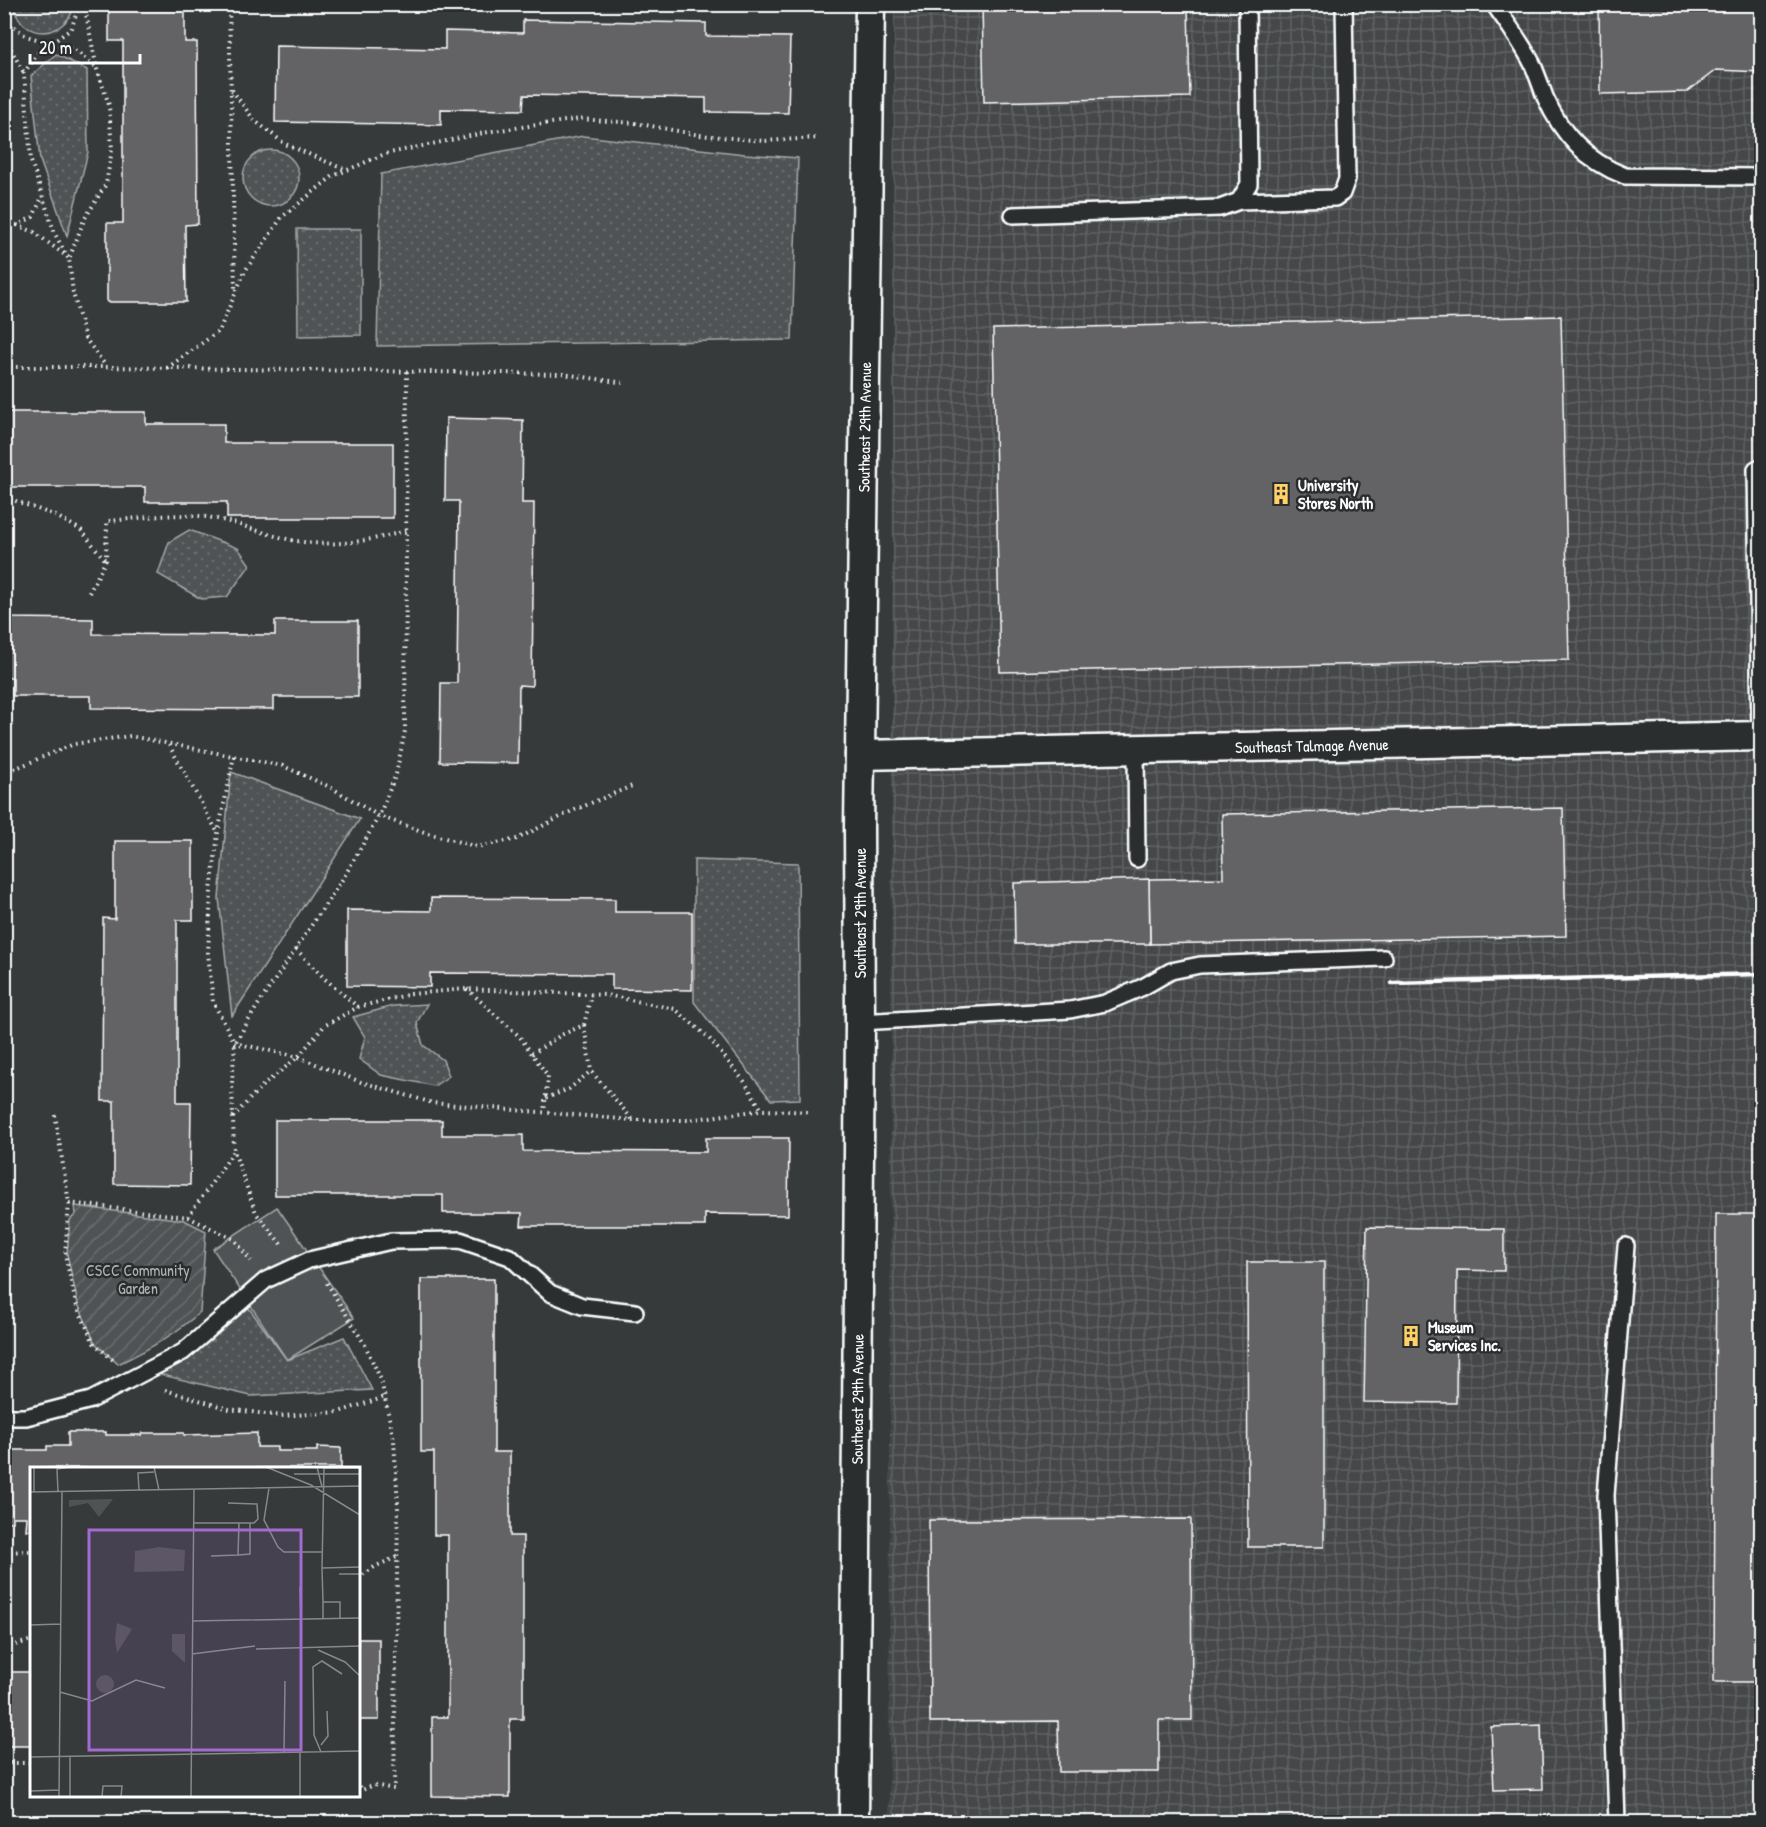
<svg xmlns="http://www.w3.org/2000/svg" width="1766" height="1827" viewBox="0 0 1766 1827" font-family="'Patrick Hand',sans-serif">
  <style>
    .industrial { fill: url(#industrial-grid) }
    .grass { fill: #505354; stroke: #a8a9aa; stroke-width: 1.5 }
    .park { fill: url(#park-dots); stroke: #a8a9aa; stroke-width: 1.5 }
    .garden { fill: url(#garden-furrows); stroke: #a8a9aa; stroke-width: 1.5 }
    .building { fill: #636465; stroke: #fff; stroke-width: 1.5 }
    .lines { fill: none; stroke-linecap: round; stroke-linejoin: round }
    .lane-casing { stroke: #fff; stroke-width: 20 }
    .street-casing { stroke: #fff; stroke-width: 33 }
    .path { stroke: #fff; stroke-width: 4; stroke-dasharray: 1.5 4.5; stroke-linecap: butt }
    .lane { stroke: #2a2d2e; stroke-width: 15 }
    .street { stroke: #2a2d2e; stroke-width: 28 }
    .rail { stroke: #fff; stroke-width: 4.5 }
    .labels { text-anchor: middle; dominant-baseline: central; stroke-width: 5; stroke-linejoin: round; paint-order: stroke }
    .street-label { font-size: 16px; fill: #fff; stroke: #2a2d2e }
    .poi-label { font-size: 16px; font-weight: bold; fill: #fff; stroke: #2a2d2e; text-anchor: start }
    .park-label { font-size: 16px; fill: #b0b2b2; stroke: #2a2d2e }
    .inset-road { fill: none; stroke: #878989; stroke-width: 1.5 }
    .view { fill: #a36bd2; fill-opacity: 0.15; stroke: #a36bd2; stroke-width: 3 }
    .inset-edge { fill: none; stroke: #fff; stroke-width: 3 }
  </style>
  <defs>
    <pattern id="industrial-grid" width="8" height="8" patternUnits="userSpaceOnUse" patternTransform="scale(1.5)"><rect width="8" height="8" fill="#444748"/><path d="M0 4h8M4 0v8" fill="none" stroke="#606363"/></pattern>
    <pattern id="park-dots" width="8" height="8" patternUnits="userSpaceOnUse" patternTransform="scale(1.5)"><rect width="8" height="8" fill="#505354"/><path d="M2 2h.1M6 6h.1" fill="none" stroke="#6a6d6e" stroke-width="1.8" stroke-linecap="round"/></pattern>
    <pattern id="garden-furrows" width="10" height="10" patternUnits="userSpaceOnUse" patternTransform="scale(1.5)"><rect width="10" height="10" fill="#505354"/><path d="M-1 1l2-2M0 10L10 0M9 11l2-2" fill="none" stroke="#6a6d6e"/></pattern>
  </defs>
  <rect width="100%" height="100%" fill="#373a3b"/>
  <filter id="ink" filterUnits="userSpaceOnUse"><feTurbulence type="fractalNoise" baseFrequency=".0167" numOctaves="2"/><feDisplacementMap in="SourceGraphic" scale="12" xChannelSelector="R" yChannelSelector="G"/><feConvolveMatrix kernelMatrix="1 2 1 2 8 2 1 2 1" color-interpolation-filters="sRGB"/></filter>
  <g filter="url(#ink)">
    <path class="industrial" d="M894,5H1761V1822H889Z"/>
    <path class="grass" d="M277,1207L354,1318L287,1360L213,1249Z"/>
    <g class="park">
      <path d="M13,5L75,4V5C64,40 22,42 13,5Z"/>
      <path d="M56,54L87,70L88,152L67,236L40,160L31,76Z"/>
      <path d="M583,136L745,154L798,158L792,340L377,346L381,174Z"/>
      <circle cx="271" cy="178" r="28"/>
      <path d="M297,229H361V335L298,336Z"/>
      <path d="M189,530L238,548L250,565L227,597L201,599L158,574L169,542Z"/>
      <path d="M231,772L360,819L232,1016L219,898Z"/>
      <path d="M694,860L798,863L800,1099L771,1100L694,1002Z"/>
      <path d="M427,1004L417,1023L423,1045L443,1060L449,1076L434,1086L381,1075L359,1059L365,1037L353,1017L393,1006Z"/>
      <path d="M249,1308L287,1360L344,1337L372,1390L251,1396L158,1374Z"/>
    </g>
    <path class="garden" d="M75,1206L184,1220L206,1231L200,1312C176,1334 148,1350 118,1364L95,1343L78,1304L67,1254L70,1220L76,1214Z"/>
    <g class="building">
      <path d="M109,4H185V42H197L198,224L185,225L186,302H107V223H123V41H109Z"/>
      <path d="M982,4H1188L1190,97L984,102Z"/>
      <path d="M1599,4H1762V72L1716,70L1687,92L1600,94Z"/>
      <path d="M523,20L706,23V36L790,37L788,113L706,112V98L524,95L523,110L441,109V125L275,122L276,46L445,49V31L523,33Z"/>
      <path d="M1561,316L1569,660L1000,672L993,329Z"/>
      <path d="M4,412H146V424H224V443H393V518H227V502H145V487H4Z"/>
      <path d="M446,418L523,420L522,503H534L532,686L519,685L518,763L440,762L441,683H457L459,501H445Z"/>
      <path d="M4,602H11V618L93,619V634L275,635V621H358V697H274V709L91,708V696H13V678H4Z"/>
      <path d="M1563,808L1566,936L1150,944L1149,879L1223,878L1222,814Z"/>
      <path d="M115,841H193V920H177V1102H191L190,1185L114,1184V1101H102L103,918L115,919Z"/>
      <path d="M1149,879L1150,944H1015L1014,883Z"/>
      <path d="M431,898L615,899V912H692V990L612,989V974L430,973V987L347,986V910L431,911Z"/>
      <path d="M275,1120H442V1135H523V1151L706,1152V1138H789L788,1215L705,1214V1226H521L522,1213H443V1195H275Z"/>
      <path d="M4,1201H7L5,1343H4Z"/>
      <path d="M1716,1214H1762V1682H1714Z"/>
      <path d="M1367,1227L1504,1229V1271L1457,1270L1456,1403L1364,1402Z"/>
      <path d="M1247,1262H1324V1547H1248Z"/>
      <path d="M421,1279H494V1452H510V1536H523V1719H510V1797L432,1796V1717H448V1535H434V1452H421Z"/>
      <path d="M68,1432H106V1435H142V1433H184V1435L257,1433V1447H277V1451H317V1447L341,1448V1468H32V1530H26L27,1517H13V1522H4V1445H10V1450H47V1446H68Z"/>
      <path d="M1191,1519L1192,1720H1159V1772H1059L1058,1721L930,1722L929,1520Z"/>
      <rect x="358" y="1639" width="21" height="81"/>
      <rect x="4" y="1672" width="28" height="74"/>
      <path d="M1541,1725L1543,1789L1494,1790L1491,1727Z"/>
    </g>
    <g class="lines">
      <defs>
        <g id="lane">
          <path d="M1494,4C1507,23 1521,42 1532,63C1537,74 1541,86 1545,97C1562,135 1586,161 1625,176L1762,177"/>
          <path d="M1239,201L1335,198L1342,193L1347,179L1344,4"/>
          <path d="M1013,215L1220,208L1239,201L1249,184L1247,4"/>
          <path d="M1756,469L1760,736"/>
          <path d="M1136,750L1137,859"/>
          <path d="M860,1022L1070,1010L1105,1003L1143,987L1171,971L1200,965L1384,958"/>
          <path d="M4,1417H26L91,1400L183,1352L266,1280L309,1260L391,1241L460,1240L510,1257L550,1293L582,1306L635,1312"/>
          <path d="M1617,1822L1606,1495L1626,1246"/>
        </g>
        <g id="street">
          <path id="s1" d="M860,755L1762,736"/>
          <path id="s2" d="M854,1822L860,1022L859,827L870,4"/>
        </g>
      </defs>
      <use href="#lane" class="lane-casing"/>
      <use href="#street" class="street-casing"/>
      <g class="path">
        <path d="M84,4L97,69L109,105L112,150L106,184L84,220L69,259L73,293L85,338L106,366"/>
        <path d="M229,4L235,288"/>
        <path d="M4,14L7,42L24,73"/>
        <path d="M5,19L26,36L75,50L97,68"/>
        <path d="M232,90L254,120L285,144L346,170"/>
        <path d="M4,224L17,225L33,217L42,197"/>
        <path d="M17,225L34,232L66,256"/>
        <path d="M68,258L55,234L31,161L24,73L38,53L71,29L80,4"/>
        <path d="M4,367H107L563,374L625,383"/>
        <path d="M167,368L219,331L245,271L282,217L333,176L385,154L493,131L580,119L635,123L699,135L764,141L818,138"/>
        <path d="M4,499L8,498L56,516L81,530L105,560"/>
        <path d="M89,593L106,560L107,521C136,519 169,513 199,516C228,519 255,531 283,538C325,549 366,542 406,531"/>
        <path d="M169,745L218,833"/>
        <path d="M234,756L218,833L211,891L208,953L213,1002L235,1043L298,1057L361,1082L433,1103L633,1120H688L762,1110L810,1112"/>
        <path d="M14,769L74,744L130,736L283,766L330,787L379,816L424,832L477,847L517,839L572,811L632,786"/>
        <path d="M296,949L325,979L358,1007"/>
        <path d="M467,989L520,1037L548,1076L544,1111"/>
        <path d="M584,1025L591,1071L632,1119"/>
        <path d="M532,1054L561,1035L584,1025L591,995"/>
        <path d="M546,1098L569,1089L591,1071"/>
        <path d="M55,1115L69,1203L65,1254L76,1304L94,1343L113,1360"/>
        <path d="M233,1117L261,1087L298,1057L324,1026L358,1007L411,994L466,989L606,995L675,1009L708,1037L744,1081L762,1110"/>
        <path d="M69,1203L188,1217L235,1240L251,1261"/>
        <path d="M188,1217L234,1151"/>
        <path d="M281,1244L256,1213L234,1151L232,1083L235,1043L256,1008L344,877L379,816L396,774L405,731L407,371"/>
        <path d="M327,1283L365,1345L381,1380L394,1440L398,1505L394,1789L374,1785L362,1790L358,1783"/>
        <path d="M165,1390L229,1409L281,1416L339,1412L385,1397"/>
        <path d="M4,1552L32,1551"/>
        <path d="M358,1578L376,1566L397,1557"/>
        <path d="M4,1644L15,1645L32,1640"/>
        <path d="M4,1763H32"/>
      </g>
      <use href="#lane" class="lane"/>
      <use href="#street" class="street"/>
      <path class="rail" d="M1392,983L1762,974"/>
    </g>
  </g>
  <defs>
    <symbol id="building-bare" viewBox="-9 -9 18 18"><path d="M-4-6H4V6H1V3H-1V6H-4ZM-2.5-4.3h1.7v1.8h-1.7ZM.8-4.3h1.7v1.8H.8ZM-2.5-1h1.7V.8h-1.7ZM.8-1h1.7V.8H.8Z" fill="#ffd166" stroke="#2a2d2e" stroke-width="2.5" paint-order="stroke"/></symbol>
  </defs>
  <g fill-rule="evenodd">
    <use href="#building-bare" x="1266" y="479" width="30" height="30"/>
    <use href="#building-bare" x="1396" y="1321" width="30" height="30"/>
  </g>
  <g class="labels">
    <g class="street-label">
      <text stroke="none"><textPath href="#s2" startOffset="1395">Southeast 29th Avenue</textPath></text>
      <text stroke="none"><textPath href="#s1" startOffset="452">Southeast Talmage Avenue</textPath></text>
      <text transform="translate(860 913) rotate(-90)">Southeast 29th Avenue</text>
      <text stroke="none"><textPath href="#s2" startOffset="423">Southeast 29th Avenue</textPath></text>
    </g>
    <g class="poi-label">
      <text x="1298" y="485">University<tspan x="1298" dy="18">Stores North</tspan></text>
      <text x="1428" y="1327">Museum<tspan x="1428" dy="18">Services Inc.</tspan></text>
    </g>
    <g class="park-label">
      <text x="138" y="1270">CSCC Community<tspan x="138" dy="18">Garden</tspan></text>
    </g>
  </g>
  <g transform="translate(30 1467)">
    <rect width="330" height="330" fill="#373a3b"/>
    <path d="M83,32L69,50L58,36L39,40V33ZM129,80L155,83L154,104L104,105L105,84ZM87,156L102,162L87,186L85,172ZM142,167H155V196L142,184Z" fill="#505354"/>
    <path d="M66 217a9 9 0 1 1 18 0a9 9 0 1 1-18 0Z" fill="#505354"/>
    <path class="inset-road" d="M4,0V25M124,0L129,23M236,0L281,18L330,48M287,0L292,20M294,0L292,101L330,100M294,1H330M264,7H330M239,21L234,53L248,80L254,85H292M109,23L108,6L124,5M0,25L330,19M28,25L27,2L40,0M164,56H224L228,52L227,37L198,36M208,88L220,87V56M181,89L208,88L209,56M292,101L293,135M309,107H330M270,120L271,152M293,152V135H310V151M162,154L330,151M0,158L31,157M226,182L330,179M288,183L315,195L330,209M162,187L225,179M30,225L62,234L106,213L135,221M291,278L298,269L297,244M254,285L255,214M270,285V330M291,285L284,268L283,200L292,194L312,207M0,290L330,284M0,324L29,323M29,330L32,25M40,330V289M72,330L73,319H92L91,330M161,330L164,22"/>
    <path class="view" d="M59,63H271V283H59Z"/>
    <rect width="330" height="330" class="inset-edge"/>
  </g>
  <rect width="1766" height="1827" fill="none" stroke="#2a2d2e" stroke-width="24"/>
  <rect x="12" y="12" width="1742" height="1803" fill="none" stroke="#fff" stroke-width="2" filter="url(#ink)"/>
  <path d="M30 54v9h110v-9" fill="none" stroke="#ffffff" stroke-width="3"/>
  <text x="39" y="54" font-size="18" fill="#ffffff" stroke="#2a2d2e" stroke-width="4.5" paint-order="stroke">20 m</text>
</svg>
